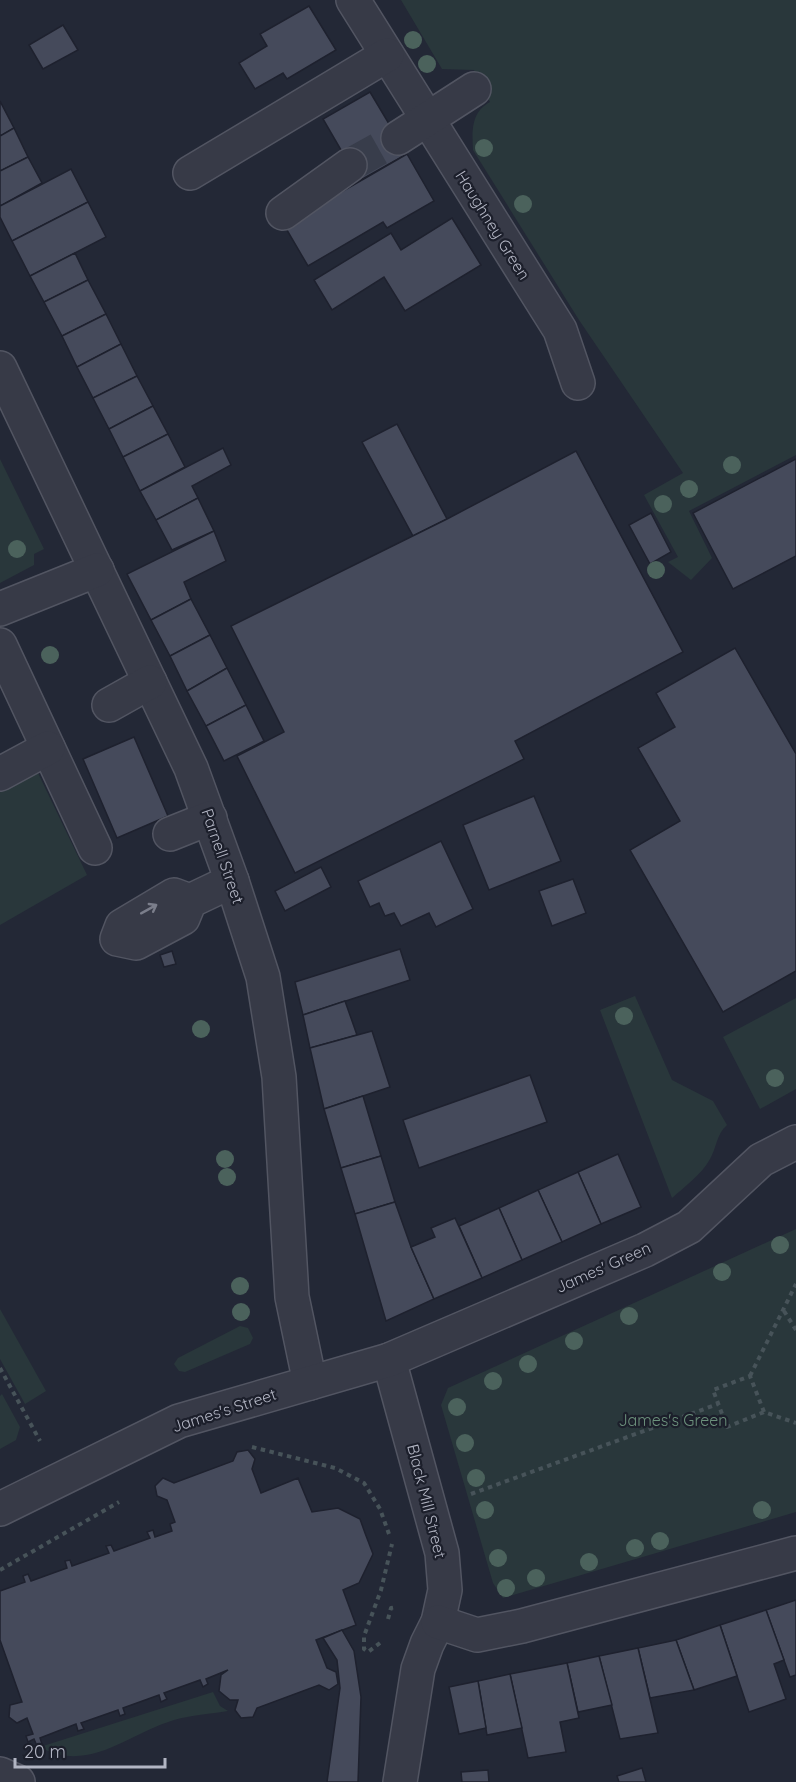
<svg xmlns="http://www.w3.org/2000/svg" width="796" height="1782" viewBox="0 0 796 1782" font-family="Quicksand,sans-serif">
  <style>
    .green { fill: #29373b }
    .building { fill: #454a5b; stroke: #1e212e; stroke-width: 1.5 }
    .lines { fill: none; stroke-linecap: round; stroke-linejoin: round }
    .minor-tunnel { stroke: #383d4b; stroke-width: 33; stroke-dasharray: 33 16; stroke-linecap: butt }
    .minor-casing { stroke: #525562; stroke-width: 36 }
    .path { stroke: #475359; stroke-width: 4; stroke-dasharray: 4.5 4.5; stroke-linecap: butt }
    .minor { stroke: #373a47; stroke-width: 33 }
    .tree { fill: #4b625c }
    .oneway { stroke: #7b7e8b }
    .labels { text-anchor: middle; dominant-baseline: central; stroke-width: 4.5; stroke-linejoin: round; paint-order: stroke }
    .street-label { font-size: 16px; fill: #b2b5c3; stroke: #1c1f2b }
    .park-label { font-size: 16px; fill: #6c917c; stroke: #1c1f2b }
  </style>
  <rect width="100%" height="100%" fill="#232836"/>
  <g class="green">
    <path d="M401,0H796V455L689,511L712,558L691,580L668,562L678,557L644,495L683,473L579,320L473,150C472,131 471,112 490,102L474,70L442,69Z"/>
    <path d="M0,459L44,549L34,554V565L0,583Z"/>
    <path d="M37,771L87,875L0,925V790Z"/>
    <path d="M635,996L672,1080L713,1101L727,1125C716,1135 717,1147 710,1159C702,1174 684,1187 672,1198L600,1010Z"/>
    <path d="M796,998V1089L760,1109L723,1037Z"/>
    <path d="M796,1229V1512L503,1598L493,1583L441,1405L448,1388Z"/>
    <path d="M0,1309L46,1391L25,1404L0,1359Z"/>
    <path d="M240,1326L248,1328L253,1338L250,1344L185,1372L179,1371L174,1364L178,1358Z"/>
    <path d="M2,1394L20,1427L16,1440L0,1449V1396Z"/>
    <path d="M213,1692L220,1706L228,1711C211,1714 191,1715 174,1720C128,1734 88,1774 40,1747Z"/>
  </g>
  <g class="building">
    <path d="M309,6L336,50L287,79L283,73L255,89L239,63L267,46L260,34Z"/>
    <path d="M63,25L78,50L43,69L29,45Z"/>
    <path d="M370,92L407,154L359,181L323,119Z"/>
    <path d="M0,101L14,128L0,136Z"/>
    <path d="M14,128L28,157L0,171V136Z"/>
    <path d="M407,154L434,201L387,228L383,222L308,266L284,225Z"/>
    <path d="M28,157L42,183L0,206V171Z"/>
    <path d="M71,169L88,202L12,241L0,217V206Z"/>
    <path d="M88,202L106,237L30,276L12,241Z"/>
    <path d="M452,218L481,265L405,311L384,277L332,310L314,280L391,233L401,250Z"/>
    <path d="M75,253L88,280L44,302L30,276Z"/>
    <path d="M88,280L106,314L62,336L44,302Z"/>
    <path d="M106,314L121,344L77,367L62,336Z"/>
    <path d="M121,344L137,376L93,398L77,367Z"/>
    <path d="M137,376L153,406L109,429L93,398Z"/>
    <path d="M153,406L168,434L123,457L109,429Z"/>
    <path d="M397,424L447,519L413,536L362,442Z"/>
    <path d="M168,434L185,467L140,491L123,457Z"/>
    <path d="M223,448L231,465L192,486L198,498L156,520L140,491Z"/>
    <path d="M576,451L683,652L515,741L524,759L295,873L237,756L284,732L231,626L447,519Z"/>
    <path d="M796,459V556L733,589L693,513Z"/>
    <path d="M198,498L214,531L172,550L156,520Z"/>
    <path d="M651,513L671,552L650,564L629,525Z"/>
    <path d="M214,531L226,561L184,582L191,599L151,620L127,574Z"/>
    <path d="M191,599L210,635L170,656L151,620Z"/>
    <path d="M210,635L227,668L187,691L170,656Z"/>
    <path d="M735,648L796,754V971L723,1012L630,850L680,821L638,748L675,727L656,693Z"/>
    <path d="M227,668L246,705L206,726L187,691Z"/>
    <path d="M246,705L264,741L224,761L206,726Z"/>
    <path d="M134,737L168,816L117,838L83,759Z"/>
    <path d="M534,796L561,861L489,890L463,825Z"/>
    <path d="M441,841L473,909L436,927L429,913L401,926L394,913L385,916L379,903L370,907L358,881Z"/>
    <path d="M321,867L331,887L285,911L275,891Z"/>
    <path d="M573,879L586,913L552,926L539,891Z"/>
    <path d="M400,949L410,980L303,1015L295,982Z"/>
    <path d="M172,951L176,964L164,967L160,955Z"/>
    <path d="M345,1001L357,1035L310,1048L303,1015Z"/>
    <path d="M372,1031L390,1087L324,1109L310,1048Z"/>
    <path d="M530,1075L547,1122L419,1168L403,1120Z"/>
    <path d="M363,1096L381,1156L341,1168L324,1109Z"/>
    <path d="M618,1154L641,1207L601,1224L578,1172Z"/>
    <path d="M381,1156L395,1202L355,1214L341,1168Z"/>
    <path d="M578,1172L601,1224L562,1242L538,1190Z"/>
    <path d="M538,1190L562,1242L522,1260L499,1208Z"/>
    <path d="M395,1202L411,1247L434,1299L386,1321L355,1214Z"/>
    <path d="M499,1208L522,1260L482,1278L459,1226Z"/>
    <path d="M455,1218L482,1278L434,1299L411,1247L435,1237L431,1228Z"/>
    <path d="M248,1450L255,1459L252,1469L261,1493L298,1478L312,1512L338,1508L360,1519L365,1533L373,1554L359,1583L343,1590L356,1625L316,1640L327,1668L336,1672L338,1684L329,1690L319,1685L257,1708L253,1717L241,1718L235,1710L238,1700H230L219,1691L221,1675L228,1670L206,1679L208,1684L203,1687L200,1680L164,1693L167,1699L161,1702L159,1695L123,1708L125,1714L120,1716L118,1710L81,1723L84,1729L78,1731L76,1724L40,1738L42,1744L37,1746L34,1739L28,1742L26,1736L33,1734L27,1718L17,1723L9,1717L10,1705L22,1702L0,1640V1591L25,1582L23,1576L28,1574L31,1581L67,1568L65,1561L70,1560L72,1566L109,1553L106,1546L111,1545L114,1551L150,1538L147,1532L153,1530L155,1537L172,1531L170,1524L175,1522L167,1500L157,1496L155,1486L163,1478L174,1483L233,1461L237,1452Z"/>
    <path d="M796,1600V1675L790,1677L766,1610Z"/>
    <path d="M766,1610L784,1660L774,1664L786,1699L749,1712L720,1625Z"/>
    <path d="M720,1625L737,1676L694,1690L676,1640Z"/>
    <path d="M342,1630L354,1651L361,1697L358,1782H327L340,1688L337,1660L323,1638Z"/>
    <path d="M676,1640L694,1690L650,1698L638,1648Z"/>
    <path d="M638,1648L658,1733L620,1739L599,1656Z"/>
    <path d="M599,1656L612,1705L578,1712L567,1663Z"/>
    <path d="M567,1663L579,1718L560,1722L566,1752L528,1758L510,1674Z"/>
    <path d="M510,1674L522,1728L487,1735L478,1681Z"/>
    <path d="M478,1681L486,1728L459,1734L449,1687Z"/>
    <path d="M642,1768L646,1782H619L617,1776Z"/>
    <path d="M488,1770L489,1782H462L461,1772Z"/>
  </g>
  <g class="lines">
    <path class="minor-tunnel" d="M350,165L398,138"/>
    <defs>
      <g id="minor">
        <path d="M353,0L560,330L578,383"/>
        <path d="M398,138L474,89"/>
        <path d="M190,173L387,55"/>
        <path d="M283,213L350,165"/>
        <path d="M0,368L191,768L232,881L263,977L279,1077L292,1297L310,1383"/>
        <path d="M0,609L97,570"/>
        <path d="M0,645L95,848"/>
        <path d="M109,705L150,682"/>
        <path d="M0,774L48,748"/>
        <path d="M170,834L210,818"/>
        <path d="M190,901L174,895L122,926L117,939L136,943L183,918L190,901L232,881"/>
        <path d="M389,1360L442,1553L445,1590L438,1622L427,1644L418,1669L400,1782"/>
        <path d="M0,1509L179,1421L389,1360L645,1250L689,1227L761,1160L796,1142"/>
        <path d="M438,1622L477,1635L522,1626L796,1553"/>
        <path d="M0,1774L18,1782"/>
      </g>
    </defs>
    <use href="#minor" class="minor-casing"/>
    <g class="path">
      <path d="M784,1311L796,1330"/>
      <path d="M0,1368L40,1441"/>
      <path d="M750,1376L796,1284"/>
      <path d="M764,1412L750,1376L713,1390L727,1427L764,1412L796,1423"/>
      <path d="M252,1447L335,1468L364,1483L380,1509L389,1534"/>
      <path d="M471,1494L718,1404"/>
      <path d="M0,1570L119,1502"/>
      <path d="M388,1619L391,1608L396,1607"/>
      <path d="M380,1643L368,1652L364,1649V1636L381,1590L392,1544"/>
    </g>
    <use href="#minor" class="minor"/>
  </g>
  <g class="tree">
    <circle cx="413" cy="40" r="9"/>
    <circle cx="427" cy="64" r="9"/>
    <circle cx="484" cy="148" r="9"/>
    <circle cx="523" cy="204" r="9"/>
    <circle cx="732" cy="465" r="9"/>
    <circle cx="689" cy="489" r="9"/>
    <circle cx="663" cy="504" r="9"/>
    <circle cx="17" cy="549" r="9"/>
    <circle cx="656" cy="570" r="9"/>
    <circle cx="50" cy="655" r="9"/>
    <circle cx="624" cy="1016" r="9"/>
    <circle cx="201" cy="1029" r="9"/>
    <circle cx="775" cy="1078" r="9"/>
    <circle cx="225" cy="1159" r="9"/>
    <circle cx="227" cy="1177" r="9"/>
    <circle cx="780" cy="1245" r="9"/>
    <circle cx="722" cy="1272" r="9"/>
    <circle cx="240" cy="1286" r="9"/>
    <circle cx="241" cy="1312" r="9"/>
    <circle cx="629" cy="1316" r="9"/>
    <circle cx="574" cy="1341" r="9"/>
    <circle cx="528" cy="1364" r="9"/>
    <circle cx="493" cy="1381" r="9"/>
    <circle cx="457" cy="1407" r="9"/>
    <circle cx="465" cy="1443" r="9"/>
    <circle cx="476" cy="1478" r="9"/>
    <circle cx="485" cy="1510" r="9"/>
    <circle cx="762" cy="1510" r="9"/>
    <circle cx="660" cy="1541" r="9"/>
    <circle cx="635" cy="1548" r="9"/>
    <circle cx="498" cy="1558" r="9"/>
    <circle cx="589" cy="1562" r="9"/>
    <circle cx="536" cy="1578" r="9"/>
    <circle cx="506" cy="1588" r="9"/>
  </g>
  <defs><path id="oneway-shaft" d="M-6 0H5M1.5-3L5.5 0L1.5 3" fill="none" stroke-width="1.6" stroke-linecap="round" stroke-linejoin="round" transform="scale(1.5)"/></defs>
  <use class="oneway" href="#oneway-shaft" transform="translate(149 909) rotate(-29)"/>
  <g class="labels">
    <g class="street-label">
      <text transform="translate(493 225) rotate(58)">Haughney Green</text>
      <text transform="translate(223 856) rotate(71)">Parnell Street</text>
      <text transform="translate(603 1267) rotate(-24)">James' Green</text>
      <text transform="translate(224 1410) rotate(-18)">James's Street</text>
      <text transform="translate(427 1501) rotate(76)">Black Mill Street</text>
    </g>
    <g class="park-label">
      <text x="673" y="1420">James's Green</text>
    </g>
  </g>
  <path d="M15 1758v9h150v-9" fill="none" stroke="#b2b5c3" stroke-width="3"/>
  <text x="24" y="1758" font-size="18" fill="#b2b5c3" stroke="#1c1f2b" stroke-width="4.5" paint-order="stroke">20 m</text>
</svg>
